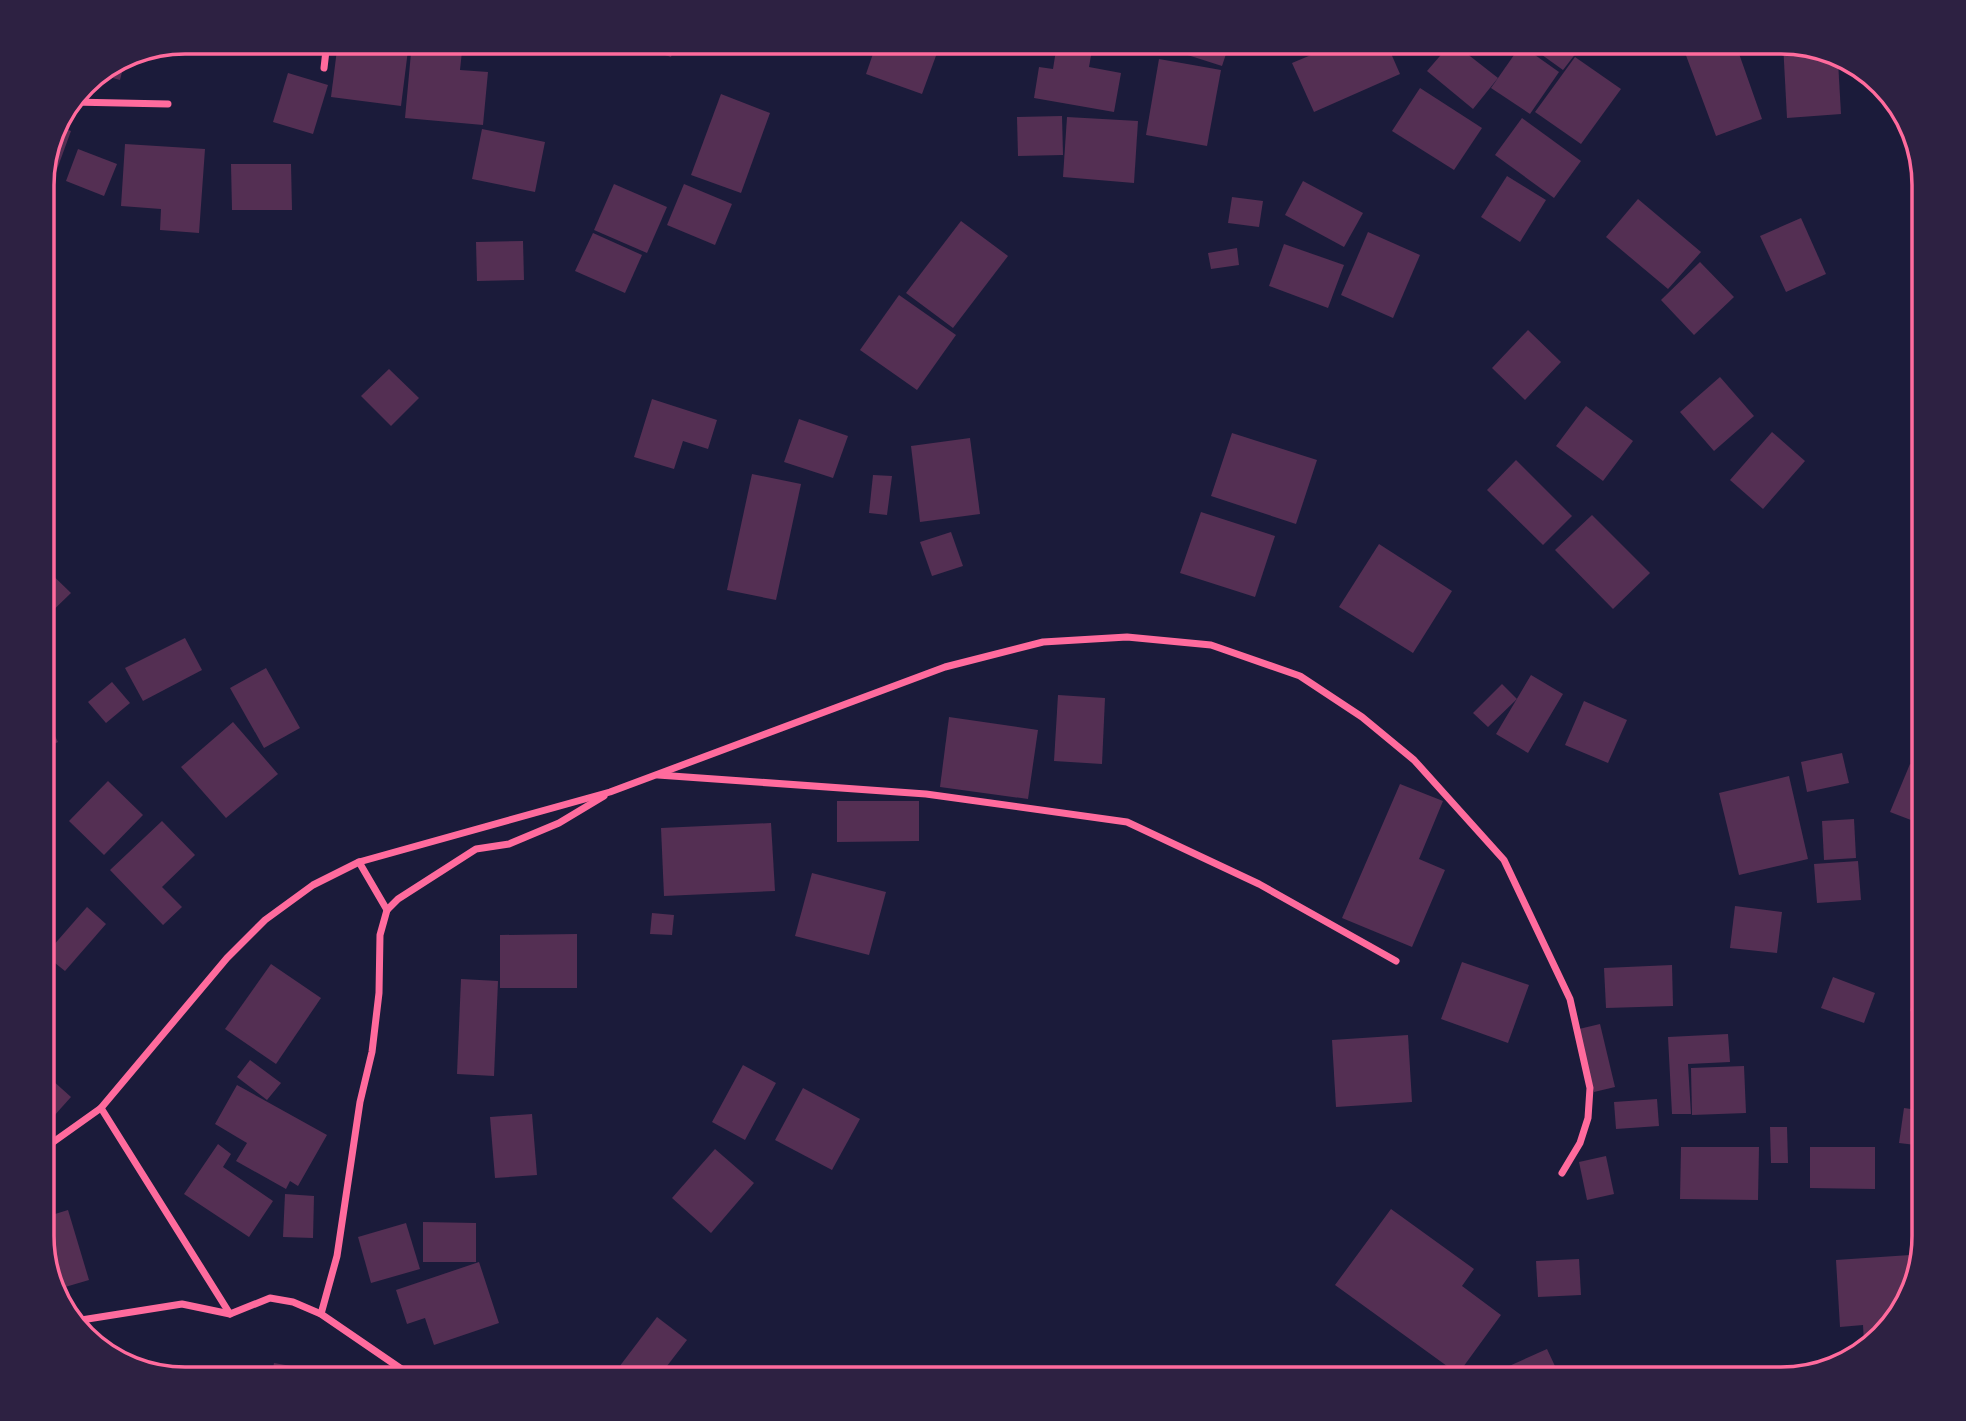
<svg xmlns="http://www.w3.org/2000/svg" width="1966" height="1421" viewBox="0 0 1966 1421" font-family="'Exo 2',sans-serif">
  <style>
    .building { fill: #542f53 }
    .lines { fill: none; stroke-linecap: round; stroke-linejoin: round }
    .minor { stroke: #ff6b9d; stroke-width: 7 }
    .rim { fill: none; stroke: #ff6b9d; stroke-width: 3.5 }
  </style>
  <rect width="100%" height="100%" fill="#1b1b3a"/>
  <g class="building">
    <path d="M338,42H409L401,106L331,97Z"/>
    <path d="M412,42H463L460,70L488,72L483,125L405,118Z"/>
    <path d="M627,42H676L671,57Z"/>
    <path d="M877,42H941L922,94L866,74Z"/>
    <path d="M1147,42H1230L1222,66Z"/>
    <path d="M1320,42H1386L1400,74L1314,112L1292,63L1323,50Z"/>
    <path d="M1424,42H1447L1437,54Z"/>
    <path d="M1452,42L1498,78L1473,109L1427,71Z"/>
    <path d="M1524,42H1580L1583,44L1563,70Z"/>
    <path d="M1681,42H1752L1737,48L1762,119L1716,136Z"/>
    <path d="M1783,43L1838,61L1841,114L1787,118Z"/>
    <path d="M1057,44L1092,50L1089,67L1121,73L1114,112L1034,98L1039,67L1053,69Z"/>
    <path d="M1521,45L1559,72L1530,114L1491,88Z"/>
    <path d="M126,56L120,80L98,74L104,70Z"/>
    <path d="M1575,57L1621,89L1581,144L1535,112Z"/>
    <path d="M1159,59L1221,70L1207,146L1146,135Z"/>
    <path d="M288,73L328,85L313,134L273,122Z"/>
    <path d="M1420,88L1482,128L1454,170L1392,131Z"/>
    <path d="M721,94L770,113L741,193L691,175Z"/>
    <path d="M1062,116L1063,155L1018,156L1017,117Z"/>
    <path d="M1067,117L1138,121L1134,183L1063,177Z"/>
    <path d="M1522,118L1581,161L1554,198L1495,155Z"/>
    <path d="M56,125L71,131L56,172L44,168Z"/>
    <path d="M482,129L545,142L535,192L472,179Z"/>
    <path d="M125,144L205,149L199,233L160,230L161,209L121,206Z"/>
    <path d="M78,149L117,164L104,196L66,181Z"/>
    <path d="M231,164H291L292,210H232Z"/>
    <path d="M1507,176L1546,200L1520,242L1481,217Z"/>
    <path d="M1303,181L1363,213L1344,247L1285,215Z"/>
    <path d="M614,184L667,207L647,253L594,230Z"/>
    <path d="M684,184L732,204L715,245L667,225Z"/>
    <path d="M1232,197L1263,201L1259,227L1228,223Z"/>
    <path d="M1638,199L1701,252L1668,289L1606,237Z"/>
    <path d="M1801,218L1826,274L1786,292L1760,236Z"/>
    <path d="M961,221L1008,256L953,328L906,293Z"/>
    <path d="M1368,232L1420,255L1393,318L1341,295Z"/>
    <path d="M593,233L642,255L625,293L575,271Z"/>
    <path d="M523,241L524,280L477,281L476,242Z"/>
    <path d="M1284,244L1344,265L1328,308L1269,286Z"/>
    <path d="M1237,248L1239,265L1211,269L1208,253Z"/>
    <path d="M1700,262L1734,297L1694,335L1661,300Z"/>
    <path d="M899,295L956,335L917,390L860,350Z"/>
    <path d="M1528,330L1561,362L1525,400L1492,368Z"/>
    <path d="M389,369L419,398L391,426L361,396Z"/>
    <path d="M1720,377L1754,416L1714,451L1680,412Z"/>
    <path d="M652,399L717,420L708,449L683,441L674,469L634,457Z"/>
    <path d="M1586,406L1633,441L1603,481L1556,446Z"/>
    <path d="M799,419L848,436L833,478L784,462Z"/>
    <path d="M1772,432L1805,461L1763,509L1730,480Z"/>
    <path d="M1232,433L1317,460L1296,524L1211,496Z"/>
    <path d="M970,438L980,514L920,522L911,446Z"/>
    <path d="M1516,460L1572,516L1543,545L1487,490Z"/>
    <path d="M752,474L801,484L776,600L727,590Z"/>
    <path d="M873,475L892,476L887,515L869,513Z"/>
    <path d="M1201,512L1275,536L1255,597L1180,573Z"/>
    <path d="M1592,515L1650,573L1613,609L1555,550Z"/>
    <path d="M951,532L963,566L932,576L920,542Z"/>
    <path d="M1379,544L1452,591L1413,653L1339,607Z"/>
    <path d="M42,565L71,593L42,621Z"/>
    <path d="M185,638L202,670L143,701L125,668Z"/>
    <path d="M266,668L300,728L264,748L230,688Z"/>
    <path d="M1531,675L1563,694L1528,753L1496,734Z"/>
    <path d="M112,682L130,703L106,723L88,702Z"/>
    <path d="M1502,684L1517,699L1488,727L1473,713Z"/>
    <path d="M1058,695L1105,698L1102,764L1054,761Z"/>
    <path d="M1584,701L1627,720L1608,763L1565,745Z"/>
    <path d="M42,711L58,742L42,750Z"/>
    <path d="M949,717L1038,730L1028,799L940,787Z"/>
    <path d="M233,722L278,774L226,818L181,767Z"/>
    <path d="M1842,753L1849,783L1807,792L1801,762Z"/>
    <path d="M1910,764L1924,769V825L1890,812Z"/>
    <path d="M1789,776L1808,859L1739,875L1719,793Z"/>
    <path d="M108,781L143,815L104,855L69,821Z"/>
    <path d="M1400,784L1443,801L1419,859L1445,870L1412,947L1342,918Z"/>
    <path d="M837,801H919V841L837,842Z"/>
    <path d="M1854,819L1856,858L1824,860L1822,821Z"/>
    <path d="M162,821L195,855L162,887L182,907L163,925L110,870Z"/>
    <path d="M771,823L775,891L664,896L661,828Z"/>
    <path d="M1858,861L1861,900L1817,903L1814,864Z"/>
    <path d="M812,873L886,892L869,955L795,936Z"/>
    <path d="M1735,906L1782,912L1777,953L1730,948Z"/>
    <path d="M87,907L106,924L65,971L45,955Z"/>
    <path d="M652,913L674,915L672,935L650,934Z"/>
    <path d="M577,934V988H500V935Z"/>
    <path d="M1462,962L1529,985L1508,1043L1441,1019Z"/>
    <path d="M271,964L321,998L276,1064L225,1029Z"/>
    <path d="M1672,965L1673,1006L1606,1008L1604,968Z"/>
    <path d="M1921,969L1924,970V1014L1910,1011Z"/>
    <path d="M1833,977L1875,993L1864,1023L1821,1008Z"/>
    <path d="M461,979L498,981L494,1076L457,1074Z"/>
    <path d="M1600,1024L1615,1087L1594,1092L1579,1029Z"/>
    <path d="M1728,1034L1730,1062L1688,1064L1691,1114H1672L1668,1037Z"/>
    <path d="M1408,1035L1412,1102L1336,1107L1332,1040Z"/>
    <path d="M1924,1048V1090L1913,1088Z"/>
    <path d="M250,1060L281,1083L267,1100L237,1077Z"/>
    <path d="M743,1065L776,1083L745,1140L712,1122Z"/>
    <path d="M1744,1066L1746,1113L1692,1115L1691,1068Z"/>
    <path d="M42,1071L71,1097L53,1117L42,1107Z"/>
    <path d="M237,1085L327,1135L298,1186L290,1181L286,1189L236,1161L247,1143L215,1124Z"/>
    <path d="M803,1088L860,1119L832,1170L775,1140Z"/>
    <path d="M1657,1099L1659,1126L1616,1129L1614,1102Z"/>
    <path d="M1904,1108L1924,1111V1146L1899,1143Z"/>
    <path d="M532,1114L537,1175L495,1178L490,1117Z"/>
    <path d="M1770,1127H1787L1788,1163H1771Z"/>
    <path d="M218,1144L231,1154L223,1167L273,1201L249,1237L184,1194Z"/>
    <path d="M1681,1147H1759L1758,1200L1680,1199Z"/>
    <path d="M1810,1147H1875V1189L1810,1188Z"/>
    <path d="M715,1149L754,1183L711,1233L672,1198Z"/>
    <path d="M1606,1156L1614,1194L1587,1200L1579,1162Z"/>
    <path d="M285,1194L314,1196L313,1238L283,1237Z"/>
    <path d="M1391,1209L1474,1269L1462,1286L1501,1315L1458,1374L1335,1285Z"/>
    <path d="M68,1210L89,1280L55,1290L42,1244V1218Z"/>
    <path d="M423,1222L476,1223V1262H423Z"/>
    <path d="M406,1223L420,1269L371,1283L358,1237Z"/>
    <path d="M1910,1255L1911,1273L1895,1323L1870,1343H1864L1863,1325L1840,1327L1836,1260Z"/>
    <path d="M1579,1259L1581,1295L1538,1297L1536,1261Z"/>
    <path d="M479,1262L499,1323L434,1345L425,1318L407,1324L396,1290Z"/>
    <path d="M657,1317L687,1340L657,1379H610Z"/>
    <path d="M1547,1349L1561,1379H1480Z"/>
    <path d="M274,1363L358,1378V1379H271Z"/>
  </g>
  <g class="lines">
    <g class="minor">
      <path d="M324,68L327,42"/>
      <path d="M72,102L168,104"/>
      <path d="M658,775L926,794L1127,822L1259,884L1396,961"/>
      <path d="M359,862L387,910"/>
      <path d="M101,1108L230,1314"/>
      <path d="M42,1150L101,1108L227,958L265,920L313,885L359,862L610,792L945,667L1043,642L1127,637L1211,645L1300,676L1362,717L1414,760L1504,860L1570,999L1590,1088L1588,1118L1580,1143L1562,1173"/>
      <path d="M321,1314L337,1256L360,1102L372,1052L379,993L380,935L387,910L398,899L476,849L509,844L559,823L604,796"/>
      <path d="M75,1321L182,1304L230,1314L270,1298L293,1302L321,1314L416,1379"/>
    </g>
  </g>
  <path d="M0 0H1966V1421H0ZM185 54H1781A131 131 0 0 1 1912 185V1236A131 131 0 0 1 1781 1367H185A131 131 0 0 1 54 1236V185A131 131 0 0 1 185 54Z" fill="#2d2142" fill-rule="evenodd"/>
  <path class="rim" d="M185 54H1781A131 131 0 0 1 1912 185V1236A131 131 0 0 1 1781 1367H185A131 131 0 0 1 54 1236V185A131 131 0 0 1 185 54Z"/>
</svg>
